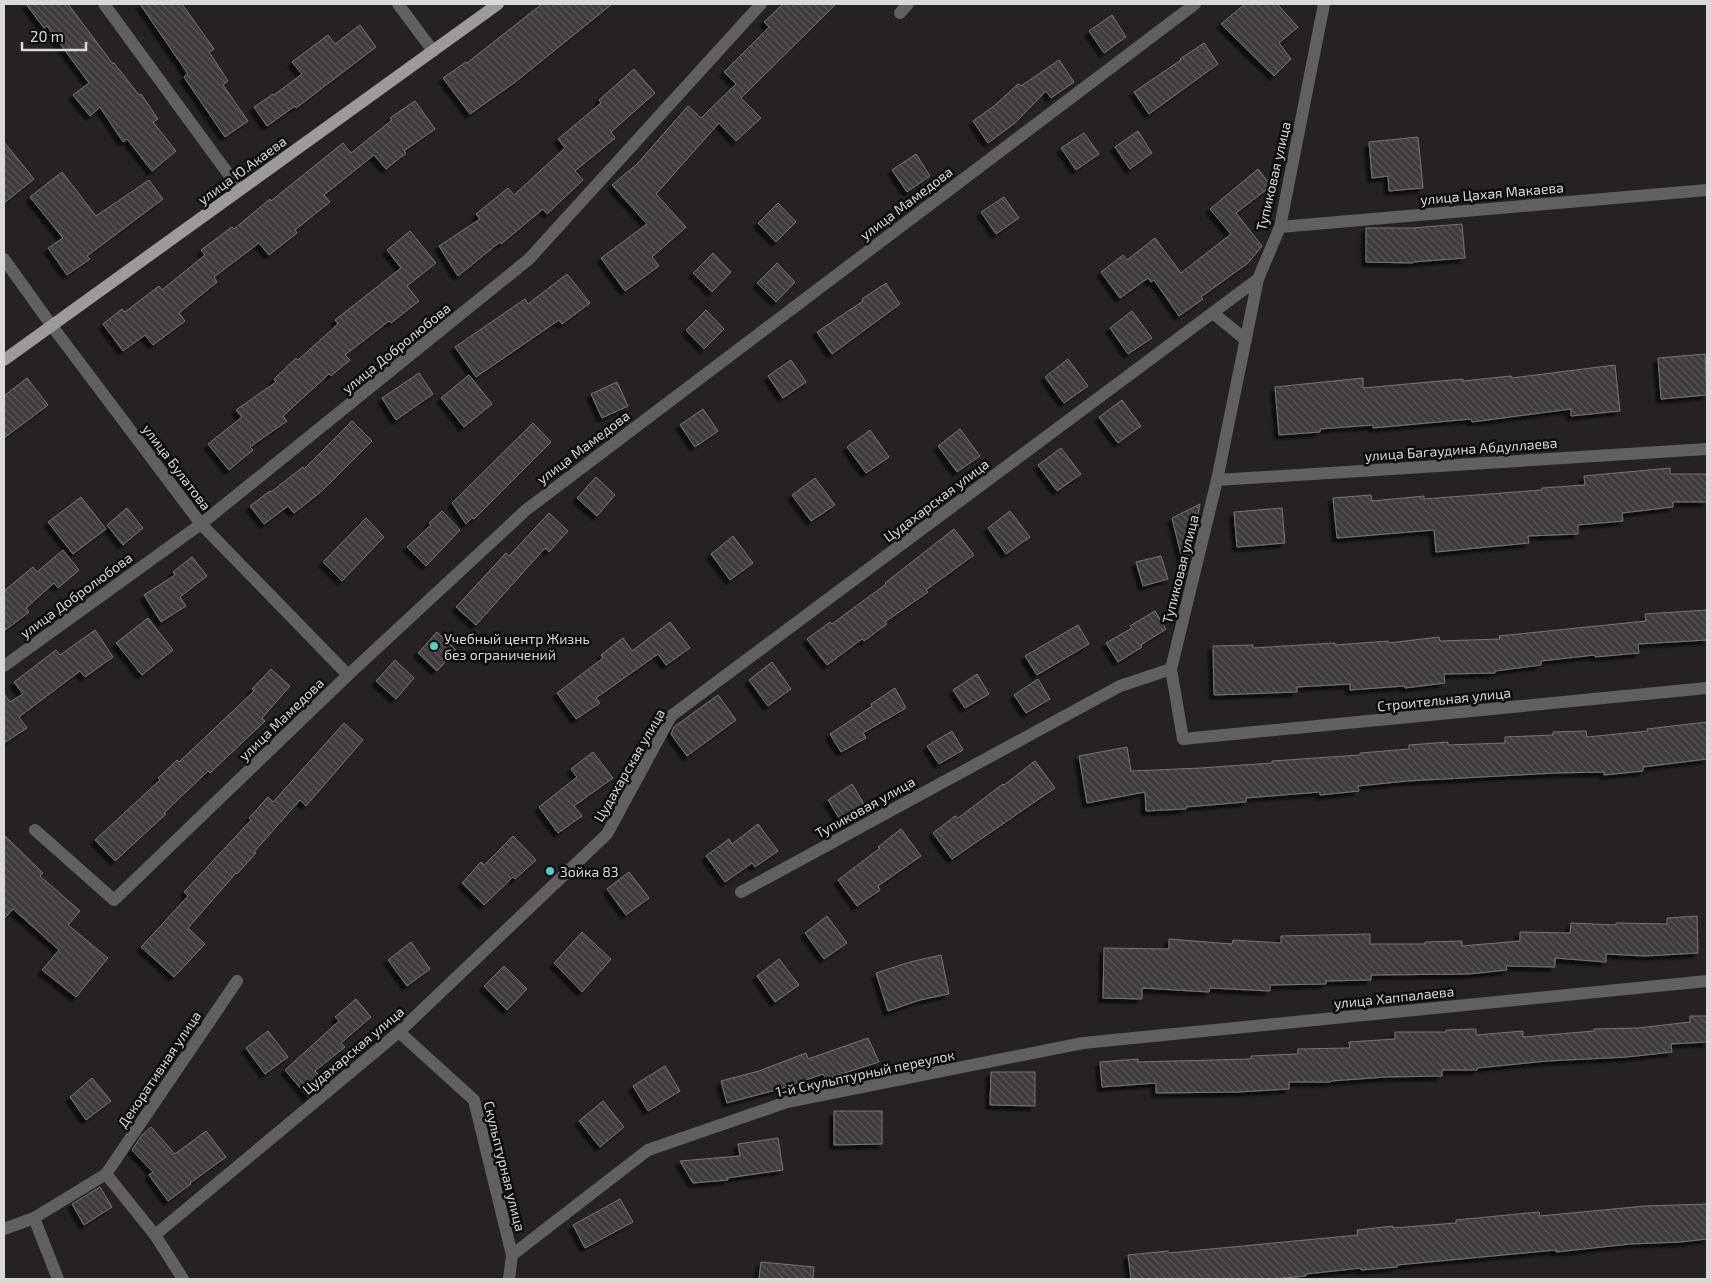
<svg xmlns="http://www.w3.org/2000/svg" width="1711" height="1283" viewBox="0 0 1711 1283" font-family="'Exo 2',sans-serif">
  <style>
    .building { fill: url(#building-back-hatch); stroke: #797575; filter: url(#shadow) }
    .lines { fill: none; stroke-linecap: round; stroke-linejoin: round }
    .minor { stroke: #615f5f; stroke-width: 12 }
    .major { stroke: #9e9a9a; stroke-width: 12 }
    .poi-dot { fill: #53cdc9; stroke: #0e0c0c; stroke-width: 2 }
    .labels { text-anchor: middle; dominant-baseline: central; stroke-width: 5; stroke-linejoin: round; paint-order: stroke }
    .street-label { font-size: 14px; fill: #dad8d8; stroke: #0e0c0c }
    .poi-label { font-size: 14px; fill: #dad8d8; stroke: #0e0c0c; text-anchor: start }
  </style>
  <defs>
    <pattern id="building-back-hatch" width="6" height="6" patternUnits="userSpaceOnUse" patternTransform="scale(1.25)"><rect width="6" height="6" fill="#3f3b3c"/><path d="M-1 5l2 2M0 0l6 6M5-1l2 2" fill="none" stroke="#5a5757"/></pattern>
    <filter id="shadow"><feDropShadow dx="-4.5" dy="4.5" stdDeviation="1" flood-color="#0009"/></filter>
  </defs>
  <rect width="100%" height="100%" fill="#262223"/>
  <g class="building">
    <path d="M26,4H68L113,64L114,63L139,95L141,94L158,119L153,122L176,151L152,171L127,139L123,142L100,107L90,116L73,95L89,83L47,26L44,28Z"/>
    <path d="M140,4H182L214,49L209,52L228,81L223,85L248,121L225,137L184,77L188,74Z"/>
    <path d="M542,4H612L514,83L470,114L443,78L466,62L467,63Z"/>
    <path d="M783,4H836L741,98L761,118L736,141L719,123L656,194L686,227L652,257L659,266L625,291L601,258L647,224L612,185L637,164L688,106L701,118L736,84L724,72L769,27L764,22Z"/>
    <path d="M1245,4H1277L1298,27L1279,43L1291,59L1274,76L1221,24Z"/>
    <path d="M1112,15L1126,37L1104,53L1089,31Z"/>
    <path d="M360,25L376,47L296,108L295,106L267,126L254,107L273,94L274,95L302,74L292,62L328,35L335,44Z"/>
    <path d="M1204,43L1218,64L1149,114L1134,92L1181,60L1180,59Z"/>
    <path d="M1059,60L1074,82L1051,98L1046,91L1015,123L988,143L973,121L994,106L1018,84L1021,86Z"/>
    <path d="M634,69L655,93L611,132L615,138L575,171L583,180L547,214L543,209L501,244L500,242L458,276L439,246L480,219L476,214L508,188L514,195L565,148L558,139L601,103L599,100Z"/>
    <path d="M415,101L435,129L404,151L406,153L386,169L374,155L324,195L330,202L295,230L297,233L269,255L259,243L214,277L217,282L179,313L185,321L153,345L145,335L123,351L103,324L122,309L125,312L159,286L162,290L205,255L201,250L232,227L234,229L270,199L271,201L343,143L351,153L392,120L390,118Z"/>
    <path d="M1138,131L1152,153L1130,169L1115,147Z"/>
    <path d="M1084,133L1099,154L1076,170L1061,148Z"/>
    <path d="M1418,137L1423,188L1389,191L1388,176L1372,178L1369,142Z"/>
    <path d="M4,142L34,179L4,203Z"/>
    <path d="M916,154L930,176L907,192L892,170Z"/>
    <path d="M1258,169L1271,186L1236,213L1262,246L1248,263L1201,297L1203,299L1179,316L1154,280L1151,282L1148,278L1120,298L1101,272L1123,255L1127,260L1155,238L1181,273L1231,234L1210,209Z"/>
    <path d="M62,172L96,216L149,180L163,199L87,256L90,259L67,275L48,248L63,238L30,197Z"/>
    <path d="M1004,197L1019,218L996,234L981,212Z"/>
    <path d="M778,203L796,222L776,242L758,223Z"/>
    <path d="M1462,224L1465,258L1413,262V263L1366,262V228H1412Z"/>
    <path d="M410,231L436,263L407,286L419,301L391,323L389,321L345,355L350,360L331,376L329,374L283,416L287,421L250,447L253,450L229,470L208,444L242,417L236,410L276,382L274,379L296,358L298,360L338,324L335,320L401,268L387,250Z"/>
    <path d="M713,253L731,272L712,292L693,273Z"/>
    <path d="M777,263L795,282L776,302L757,283Z"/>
    <path d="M567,274L590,303L562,324L559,320L476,377L455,347L525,299L528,304Z"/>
    <path d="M886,283L900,304L832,354L817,332L863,301L862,299Z"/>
    <path d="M706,310L724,329L704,349L686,330Z"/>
    <path d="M1132,311L1152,338L1128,354L1110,328Z"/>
    <path d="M1705,354L1707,395L1661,399L1658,358Z"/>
    <path d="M1068,359L1088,386L1064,403L1045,377Z"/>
    <path d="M791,360L806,382L783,398L768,376Z"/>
    <path d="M1615,365L1620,411L1571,416V409L1472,422L1471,419L1373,428V425L1320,429V432L1279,435L1275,387L1363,378V388L1463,379V381L1511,376L1512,378Z"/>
    <path d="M419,373L433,394L396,420L382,398Z"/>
    <path d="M469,375L492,404L464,427L441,398Z"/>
    <path d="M27,378L48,405L4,438V396Z"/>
    <path d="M617,382L628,406L602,418L591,394Z"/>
    <path d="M1122,400L1141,426L1118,443L1099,417Z"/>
    <path d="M703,409L718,431L695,447L680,425Z"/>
    <path d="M352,421L372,441L323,490L294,513L288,506L264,524L250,506L270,491L271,492L303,467L304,469Z"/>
    <path d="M533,423L551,442L474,519L472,518L466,524L452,503Z"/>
    <path d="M960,429L980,456L957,472L938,446Z"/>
    <path d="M870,430L889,457L866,473L847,447Z"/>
    <path d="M1061,448L1081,474L1057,491L1038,465Z"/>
    <path d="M1670,468V474H1707V502H1673V507L1622,513L1623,521L1578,525V534L1528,536L1529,543L1436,552L1434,530L1337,538L1333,498L1371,495L1372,501L1424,496V499L1542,490V488L1585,485L1584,476Z"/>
    <path d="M596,477L615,495L597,516L577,498Z"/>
    <path d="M815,478L835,505L811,521L792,495Z"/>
    <path d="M81,497L106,529L73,554L48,522Z"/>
    <path d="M1200,504L1191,551L1186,575L1172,518Z"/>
    <path d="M127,508L143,528L123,545L107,525Z"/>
    <path d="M1282,508L1285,543L1237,547L1234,512Z"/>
    <path d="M442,511L460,530L426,566L407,547L431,525L429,523Z"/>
    <path d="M1010,511L1030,537L1006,554L988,528Z"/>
    <path d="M549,513L568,531L549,552L545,548L476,625L456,607L506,553L509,556Z"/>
    <path d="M366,518L384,537L342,581L323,562Z"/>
    <path d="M954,529L974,555L926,590L928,592L885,622L887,624L864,641L862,639L827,665L807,639L830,622L832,624L886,584L885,583Z"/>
    <path d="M733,536L753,563L730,580L711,554Z"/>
    <path d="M63,550L79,570L58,588L54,583L26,608L29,612L4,631V591L33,567L37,572Z"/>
    <path d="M1161,556L1168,579L1143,586L1136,562Z"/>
    <path d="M192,557L207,576L180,597L186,606L161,622L144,595L175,575L173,572Z"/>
    <path d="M1707,610V640L1638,644L1639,653L1595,657V655L1541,661V665L1495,671V673L1444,674L1445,683L1405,688L1404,686L1350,690V684L1297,687V692L1214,695L1213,646L1253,645V648L1335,643V645L1388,641V643L1439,637L1440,641L1500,639L1499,636L1646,621L1645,614Z"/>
    <path d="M1155,611L1166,629L1141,645L1142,647L1118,662L1106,643L1132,628L1130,626Z"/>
    <path d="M148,618L173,650L142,675L116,643Z"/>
    <path d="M670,622L690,648L666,665L658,654L596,698L600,703L576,719L557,693L603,658L601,655L623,638L632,651Z"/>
    <path d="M1078,625L1089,644L1037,675L1025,656Z"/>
    <path d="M95,630L113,657L85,677L80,671L19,717L27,728L4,743V694L10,702L23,694L14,682L56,650L60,655Z"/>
    <path d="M437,632L456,650L437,671L418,653Z"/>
    <path d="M395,660L414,678L396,699L376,681Z"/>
    <path d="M772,662L791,689L768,706L749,680Z"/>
    <path d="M271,669L290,686L262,718L265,721L210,773L208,771L164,813L166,814L115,861L95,840L160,780L158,778L177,760L179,762L254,691L252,689Z"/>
    <path d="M977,674L989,694L965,708L953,690Z"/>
    <path d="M1038,679L1050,699L1026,713L1014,695Z"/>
    <path d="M895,688L906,708L863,733L866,738L841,752L830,734L872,706L871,704Z"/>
    <path d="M718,695L736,720L687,756L671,734L674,727Z"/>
    <path d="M1707,722V759L1643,767V771L1604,775V772L1555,773L1407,781L1358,786L1359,791L1320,795V792L1246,798V802L1186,807V809L1146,811L1145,792L1087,803L1079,756L1127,747L1131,771L1201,768L1272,763V761L1360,755V753L1409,749V745L1448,742V745L1505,743V737L1553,735V732L1586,731L1587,737L1648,731L1647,729Z"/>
    <path d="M344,723L363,740L306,806L300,800L254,852L256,853L237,874L236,873L188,928L205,944L174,977L141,947L188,896L184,892L251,820L249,818L268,797L273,802Z"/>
    <path d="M952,731L963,750L939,764L927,746Z"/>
    <path d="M593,752L613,778L574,806L582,816L558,833L539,807L577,777L571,769Z"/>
    <path d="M1035,761L1055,788L952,859L933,833L955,816L958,818L1003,784L1004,785Z"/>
    <path d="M852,784L864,804L839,818L828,800Z"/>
    <path d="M758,824L778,851L755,867L752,863L725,882L706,856L729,839L732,844Z"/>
    <path d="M901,829L921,856L878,886L880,890L857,906L838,880L880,848L878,847Z"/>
    <path d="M4,835L43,873L40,876L80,911L68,925L108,958L76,997L42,970L59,950L13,909L4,919Z"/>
    <path d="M513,836L536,860L515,879L513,877L484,905L462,883L481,862L484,865Z"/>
    <path d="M629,872L649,898L626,915L607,889Z"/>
    <path d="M827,916L847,943L824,959L805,933Z"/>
    <path d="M1697,916L1698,953L1645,956L1606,954V962L1555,958V967L1506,966L1507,970L1469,974L1371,975V980L1326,981V984L1270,985V991L1210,988L1209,992L1142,988V999L1103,998L1104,948L1169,949V939L1232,944L1233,940L1281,943V936L1370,934V944H1425V942L1462,941V946L1520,941V932L1570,933L1571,923L1616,925V923L1667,924V918Z"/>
    <path d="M582,932L611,959L582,992L554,963Z"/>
    <path d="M411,942L430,969L407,986L388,960Z"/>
    <path d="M941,955L949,994L920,1000L888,1011L876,973L910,962Z"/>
    <path d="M779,959L799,985L775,1002L757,976Z"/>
    <path d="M504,966L527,989L507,1010L484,986Z"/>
    <path d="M356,999L371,1017L341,1043L345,1047L315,1071L326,1082L308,1097L285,1070L339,1021L335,1017Z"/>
    <path d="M1690,1016H1707V1042L1671,1044L1672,1052L1627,1057L1547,1061L1477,1068V1070H1442V1076L1386,1077L1331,1081V1082H1289V1089L1238,1092L1156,1093V1083L1102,1087L1100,1062L1138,1059V1062L1251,1059V1056L1298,1054V1049L1350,1048L1349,1042L1395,1039V1032H1446V1030L1476,1029V1035L1523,1031V1037L1594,1031V1029L1638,1028L1690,1022Z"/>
    <path d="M268,1031L288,1057L265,1074L246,1048Z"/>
    <path d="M868,1038L879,1062L826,1079L823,1074L783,1088L727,1103L721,1081L759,1071L806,1053L808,1059Z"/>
    <path d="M665,1066L680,1091L648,1111L633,1086Z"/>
    <path d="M991,1072H1035V1106L990,1105Z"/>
    <path d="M92,1078L111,1101L86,1120L70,1097Z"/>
    <path d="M603,1101L624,1127L600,1147L579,1121Z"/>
    <path d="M834,1111H882V1144L834,1145Z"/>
    <path d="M151,1127L175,1154L206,1131L226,1157L190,1183L191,1184L168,1201L149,1175L153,1172L132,1150L142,1135Z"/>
    <path d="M778,1138L783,1170L727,1178L728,1180L693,1183L680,1161L740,1156L738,1144Z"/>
    <path d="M100,1187L112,1207L84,1225L72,1204Z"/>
    <path d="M620,1199L633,1222L585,1248L573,1225Z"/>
    <path d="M1707,1204V1239L1681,1242L1630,1244L1556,1252V1250L1397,1265V1267L1361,1270V1268L1306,1274V1276L1273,1279H1131L1128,1255L1168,1251L1169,1253L1358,1235L1357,1230L1393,1226V1228L1456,1223V1220L1539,1212L1540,1216L1645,1206Z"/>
    <path d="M761,1262L814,1267L813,1279H759Z"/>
  </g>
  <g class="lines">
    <g class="minor">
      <path d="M104,4L240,190"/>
      <path d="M398,4L433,51"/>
      <path d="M900,13L908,4"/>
      <path d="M1280,227L1707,190"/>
      <path d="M4,259L52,326L201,524L348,675"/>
      <path d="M1213,313L1246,340"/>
      <path d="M1217,480L1707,449"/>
      <path d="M4,666L201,524L529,259L761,4"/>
      <path d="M1171,669L1183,739L1707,688"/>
      <path d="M35,830L114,900L348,675L526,510L1195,4"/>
      <path d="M741,892L1120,686L1171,669L1217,480L1258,279L1280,227L1324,4"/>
      <path d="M399,1032L474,1100L512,1255L509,1279"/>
      <path d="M106,1174L237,981"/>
      <path d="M34,1218L58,1279"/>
      <path d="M4,1229L34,1218L106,1174L155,1235L183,1279"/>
      <path d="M155,1235L399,1032L607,834L671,716L1258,279"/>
      <path d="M512,1255L648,1150L787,1102L1083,1043L1707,981"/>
    </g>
    <path class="major" d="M4,360L498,4"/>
  </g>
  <g class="poi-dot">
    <circle cx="434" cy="646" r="5"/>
    <circle cx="550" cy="871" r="5"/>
  </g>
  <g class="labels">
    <g class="street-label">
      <text transform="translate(242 170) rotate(-36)">улица Ю.Акаева</text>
      <text transform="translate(1273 176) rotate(-77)">Тупиковая улица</text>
      <text transform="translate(1492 193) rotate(-5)">улица Цахая Макаева</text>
      <text transform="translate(906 203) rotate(-37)">улица Мамедова</text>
      <text transform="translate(396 348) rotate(-39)">улица Добролюбова</text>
      <text transform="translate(583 447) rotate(-37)">улица Мамедова</text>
      <text transform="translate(1461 449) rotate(-4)">улица Багаудина Абдуллаева</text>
      <text transform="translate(177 467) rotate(53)">улица Булатова</text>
      <text transform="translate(936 500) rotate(-37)">Цудахарская улица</text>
      <text transform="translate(1180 569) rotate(-76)">Тупиковая улица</text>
      <text transform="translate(76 595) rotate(-36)">улица Добролюбова</text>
      <text transform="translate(1444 699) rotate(-6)">Строительная улица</text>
      <text transform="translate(281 719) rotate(-44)">улица Мамедова</text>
      <text transform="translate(629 765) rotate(-60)">Цудахарская улица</text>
      <text transform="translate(865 807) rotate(-29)">Тупиковая улица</text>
      <text transform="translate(1394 997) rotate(-6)">улица Хаппалаева</text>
      <text transform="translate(353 1050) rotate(-40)">Цудахарская улица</text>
      <text transform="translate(159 1069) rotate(-56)">Декоративная улица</text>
      <text transform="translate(865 1073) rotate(-12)">1-й Скульптурный переулок</text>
      <text transform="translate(505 1166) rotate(76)">Скульптурная улица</text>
    </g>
    <g class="poi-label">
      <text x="444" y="638">Учебный центр Жизнь<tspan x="444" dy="16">без ограничений</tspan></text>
      <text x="560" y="871">Зойка 83</text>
    </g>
  </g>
  <rect width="1711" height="1283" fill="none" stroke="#dad8d8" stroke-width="10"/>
  <path d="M22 42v8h64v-8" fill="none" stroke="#dad8d8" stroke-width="2.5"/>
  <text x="30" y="42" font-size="15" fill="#dad8d8" stroke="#0e0c0c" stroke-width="4" paint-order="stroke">20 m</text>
</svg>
